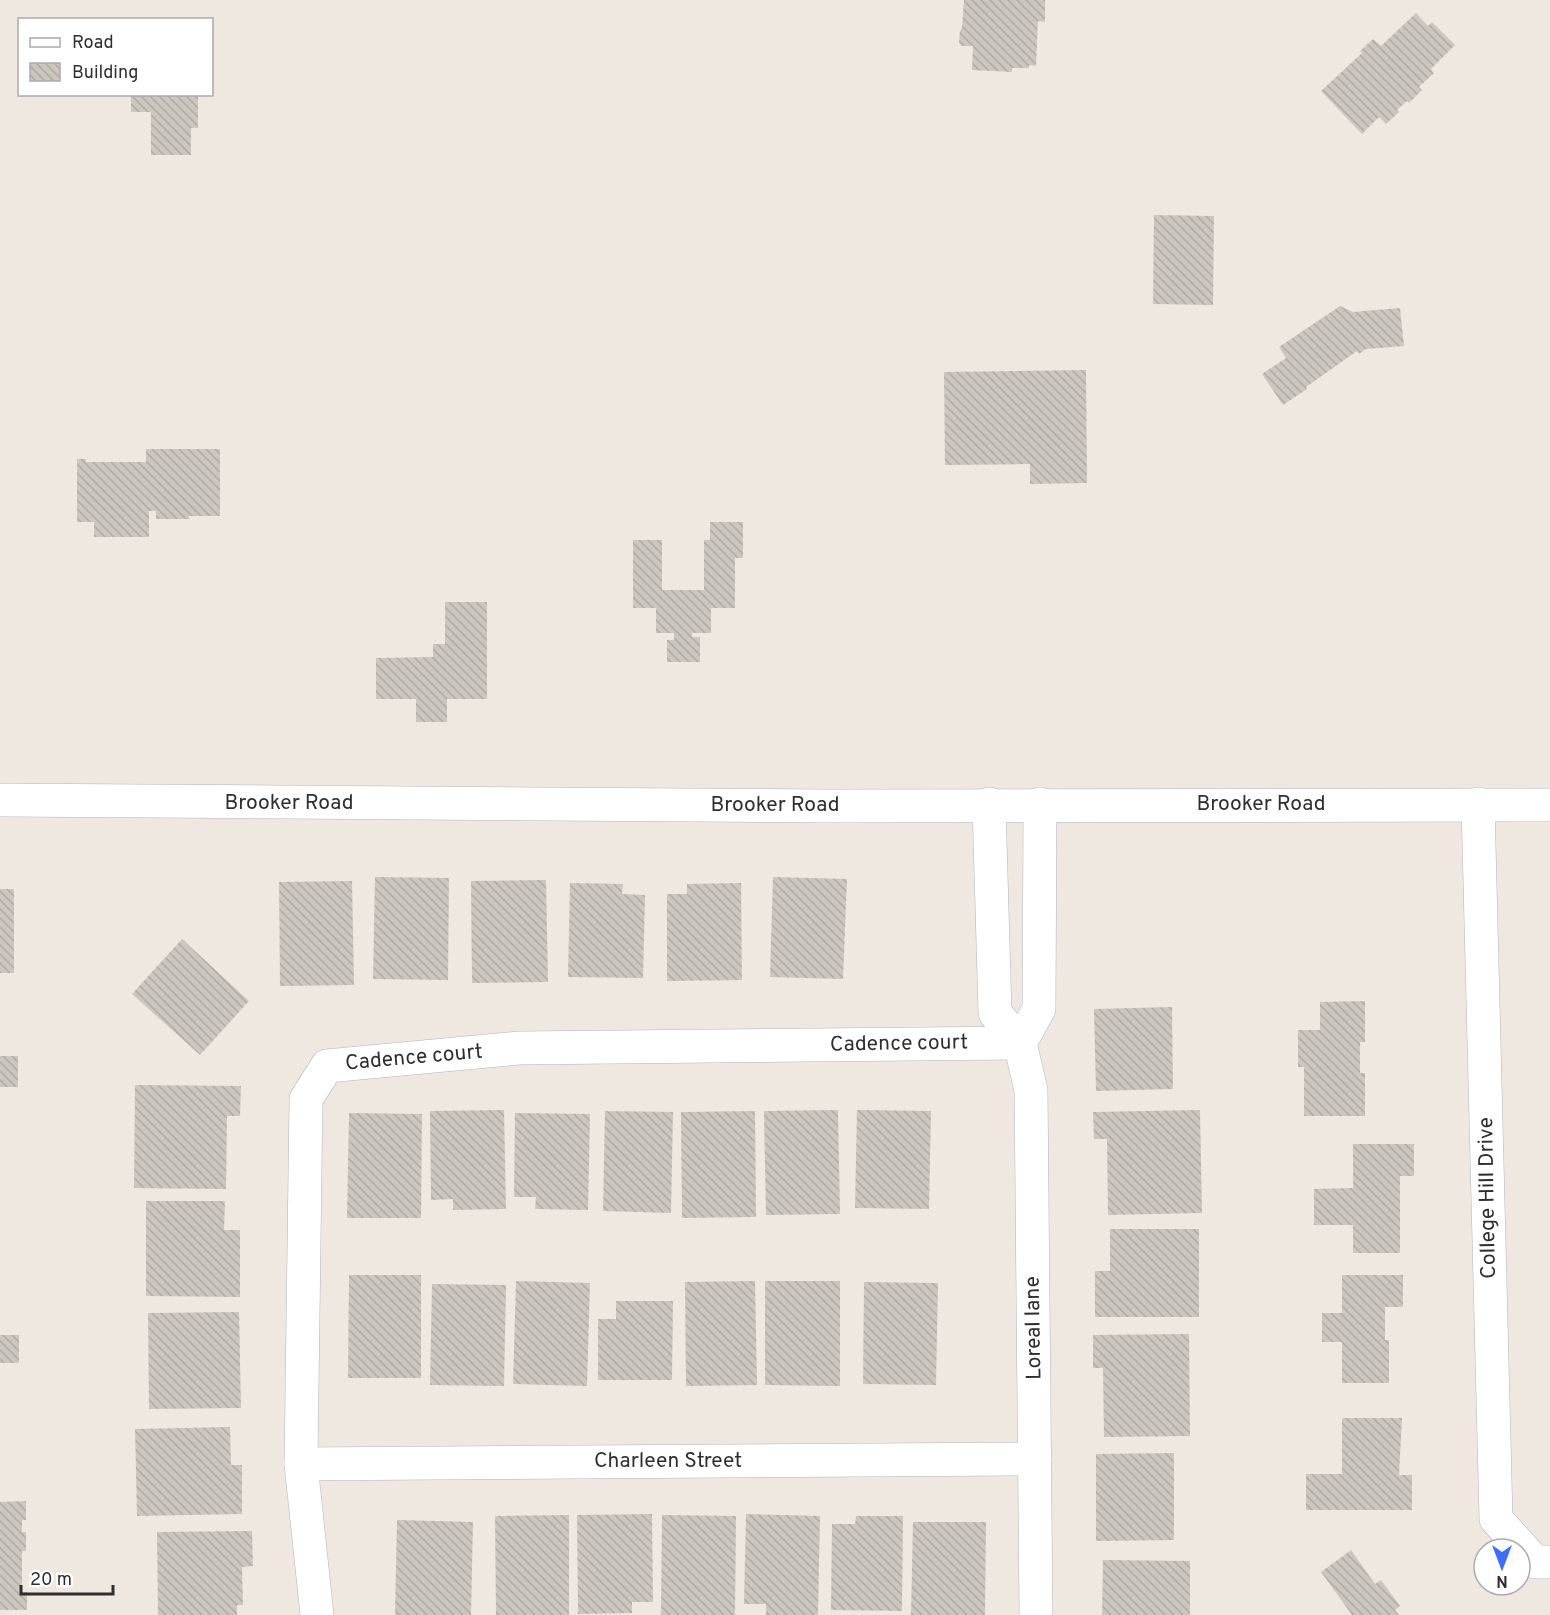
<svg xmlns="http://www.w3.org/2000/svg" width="1550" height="1615" viewBox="0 0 1550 1615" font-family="Overpass,sans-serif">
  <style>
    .building { fill: url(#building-back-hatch) }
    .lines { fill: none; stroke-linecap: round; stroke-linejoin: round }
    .minor-casing { stroke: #b0b4be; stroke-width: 34 }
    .tertiary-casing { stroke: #b0b4be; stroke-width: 34 }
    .minor { stroke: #fff; stroke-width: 33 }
    .tertiary { stroke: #fff; stroke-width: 33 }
    .labels { text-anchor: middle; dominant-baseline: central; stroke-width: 6; stroke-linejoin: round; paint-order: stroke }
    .street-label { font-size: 21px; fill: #2e2e2e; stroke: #fff }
  </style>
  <defs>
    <pattern id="building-back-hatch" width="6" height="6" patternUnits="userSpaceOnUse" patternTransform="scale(1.5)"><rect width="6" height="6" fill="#cbc6be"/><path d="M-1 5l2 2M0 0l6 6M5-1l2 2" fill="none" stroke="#afaaa4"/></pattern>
  </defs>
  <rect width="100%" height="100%" fill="#efe8e0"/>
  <g class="building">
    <path d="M964,0H1045V22L1038,21L1036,66L1029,65V68H1012V72L972,70L973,46H962L959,43L960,31L962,28Z"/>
    <path d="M1416,13L1428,26L1432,22L1455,45L1431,69L1434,73L1419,87L1422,90L1409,103L1407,101L1397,110L1399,112L1386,124L1379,117L1362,134L1321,91L1362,53L1360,51L1373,39L1381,46Z"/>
    <path d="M131,94H198V128H191V155H151V112H131Z"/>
    <path d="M1154,215L1214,216L1213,305L1153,304Z"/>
    <path d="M1340,306L1353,312L1400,308L1404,346L1366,349L1359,354L1357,351L1306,387L1307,389L1283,405L1262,374L1286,358L1279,347Z"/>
    <path d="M1086,370L1087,483L1030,484V464L945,465L944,372Z"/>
    <path d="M146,449H220V516H189V519H156V511H149V537H94V522H77V459H86V462H146Z"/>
    <path d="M710,522H743V558H735V608H711V633H692V637H700V662H667V640H674V633H656V608H633V540H662V590H704V540H710Z"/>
    <path d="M445,602H487V699H447V722H416V699H376V658L433,657V644H445Z"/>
    <path d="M375,877L449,878L448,980L373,979Z"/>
    <path d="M773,877L847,879L843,979L770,977Z"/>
    <path d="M546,880L548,982L472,983L471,881Z"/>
    <path d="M352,881L354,985L280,986L279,882Z"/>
    <path d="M570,883L623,884L622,894L645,895L643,978L568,977Z"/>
    <path d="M741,883L742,980L667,981V894H687V884Z"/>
    <rect x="0" y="889" width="14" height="84"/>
    <path d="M182,939L249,1001L200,1055L132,994Z"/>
    <path d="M1365,1001V1042H1360V1073H1365V1116H1304V1067H1298V1030H1320V1002Z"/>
    <path d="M1172,1007L1173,1089L1096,1091L1094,1009Z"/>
    <rect x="0" y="1056" width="18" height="31"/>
    <path d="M135,1085L241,1086L240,1116H227L226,1189L134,1188Z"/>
    <path d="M504,1110L506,1209L453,1210V1199L431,1200L430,1111Z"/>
    <path d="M838,1110L840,1214L766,1215L764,1111Z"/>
    <path d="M857,1110L931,1111L929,1209L855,1208Z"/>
    <path d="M1200,1110L1202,1213L1108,1215L1107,1139H1094L1093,1112Z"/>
    <path d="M605,1111L673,1112L671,1213L603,1211Z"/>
    <path d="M755,1111L756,1217L682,1218L681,1112Z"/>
    <path d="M349,1113L422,1114L421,1218H347Z"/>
    <path d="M515,1113L590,1114L588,1210L535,1209L536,1197H514Z"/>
    <path d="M1353,1144H1414V1176H1400V1253H1353V1225H1314V1189L1353,1188Z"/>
    <path d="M146,1201H225L224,1230H240V1297L146,1296Z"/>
    <path d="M1110,1229H1199V1317H1095V1271H1110Z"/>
    <path d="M349,1275H421V1378H348Z"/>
    <path d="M1342,1275H1403V1307H1385V1340H1389V1383H1342V1342H1322V1313H1342Z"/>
    <path d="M516,1281L590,1283L587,1386L513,1384Z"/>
    <path d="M755,1281L757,1385L686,1386L685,1282Z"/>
    <path d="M765,1281H840V1386L765,1385Z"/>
    <path d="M864,1282L938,1283L936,1385L863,1384Z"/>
    <path d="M432,1284L506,1285L504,1386L430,1385Z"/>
    <path d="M616,1301H673L672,1380H598V1319H616Z"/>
    <path d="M239,1312L241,1408L149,1409L148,1313Z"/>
    <path d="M1189,1334L1190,1436L1104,1437L1103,1368H1093V1335Z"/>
    <rect x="0" y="1335" width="19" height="28"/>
    <path d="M1342,1418H1402L1399,1475H1412V1510H1306V1474H1342Z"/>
    <path d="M230,1427L231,1465H242V1514L137,1516L135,1429Z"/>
    <path d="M1174,1453V1540L1096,1541V1454Z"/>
    <path d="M26,1501V1520H22V1532H26V1551H22V1592H27V1610H0V1502Z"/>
    <path d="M652,1514L653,1602H632V1613L578,1614L577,1515Z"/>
    <path d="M746,1514L820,1516L818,1615H766V1604H744Z"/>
    <path d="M569,1515V1615H496L495,1516Z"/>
    <path d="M662,1515L736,1516L735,1615H661Z"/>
    <path d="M856,1516H903L902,1611L831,1610L832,1524H855Z"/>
    <path d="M397,1520L473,1522L471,1615H395Z"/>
    <path d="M913,1522H986L985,1615H911Z"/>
    <path d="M252,1531L253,1566L242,1567L243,1605H237V1615H158L157,1532Z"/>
    <path d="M1351,1550L1375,1584L1381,1580L1400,1606L1395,1610L1399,1615H1352L1321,1572Z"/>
    <path d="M1103,1560L1190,1561V1615H1102Z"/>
  </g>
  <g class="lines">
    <defs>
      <g id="minor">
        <path d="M989,804L995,1013L1020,1043L1031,1090L1036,1615"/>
        <path d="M1478,804L1496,1519L1535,1562H1550"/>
        <path d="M1020,1043L1039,1009L1040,804"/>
        <path d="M301,1464L1035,1459"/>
        <path d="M317,1615L301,1464L306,1099L327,1066L519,1048L1020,1043"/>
      </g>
      <path id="tertiary" d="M0,800L825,806L1550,805"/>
    </defs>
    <use href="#minor" class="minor-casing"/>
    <use href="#tertiary" class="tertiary-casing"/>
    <use href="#minor" class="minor"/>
    <use href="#tertiary" class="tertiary"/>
  </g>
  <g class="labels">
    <g class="street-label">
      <text x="289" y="803">Brooker Road</text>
      <text x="1261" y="804">Brooker Road</text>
      <text x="775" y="805">Brooker Road</text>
      <text transform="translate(899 1044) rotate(-1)">Cadence court</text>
      <text transform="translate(414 1058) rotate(-5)">Cadence court</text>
      <text transform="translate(1488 1198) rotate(-91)">College Hill Drive</text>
      <text transform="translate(1034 1328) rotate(-91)">Loreal lane</text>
      <text x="668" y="1461">Charleen Street</text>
    </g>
  </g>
  <rect x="18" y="18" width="195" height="78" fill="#ffffff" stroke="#ababab" stroke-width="1.5"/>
  <rect x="30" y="38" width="30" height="9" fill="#ffffff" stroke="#ababab" stroke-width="1.5"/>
  <text x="72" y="48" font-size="18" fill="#2e2e2e">Road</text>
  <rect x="30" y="63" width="30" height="18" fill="url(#building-back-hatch)" stroke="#ababab" stroke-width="1.5"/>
  <text x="72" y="78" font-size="18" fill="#2e2e2e">Building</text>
  <g transform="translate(1502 1567) rotate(180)"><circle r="28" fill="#ffffff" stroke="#ababab" stroke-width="1.5"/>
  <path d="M0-4.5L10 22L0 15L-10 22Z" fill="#3e6eff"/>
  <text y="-9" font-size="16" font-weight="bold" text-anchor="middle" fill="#2e2e2e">N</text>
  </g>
  <path d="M21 1585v9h92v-9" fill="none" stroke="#2e2e2e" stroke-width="3"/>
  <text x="30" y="1585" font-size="18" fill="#2e2e2e" stroke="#ffffff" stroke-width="4.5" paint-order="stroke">20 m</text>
</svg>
